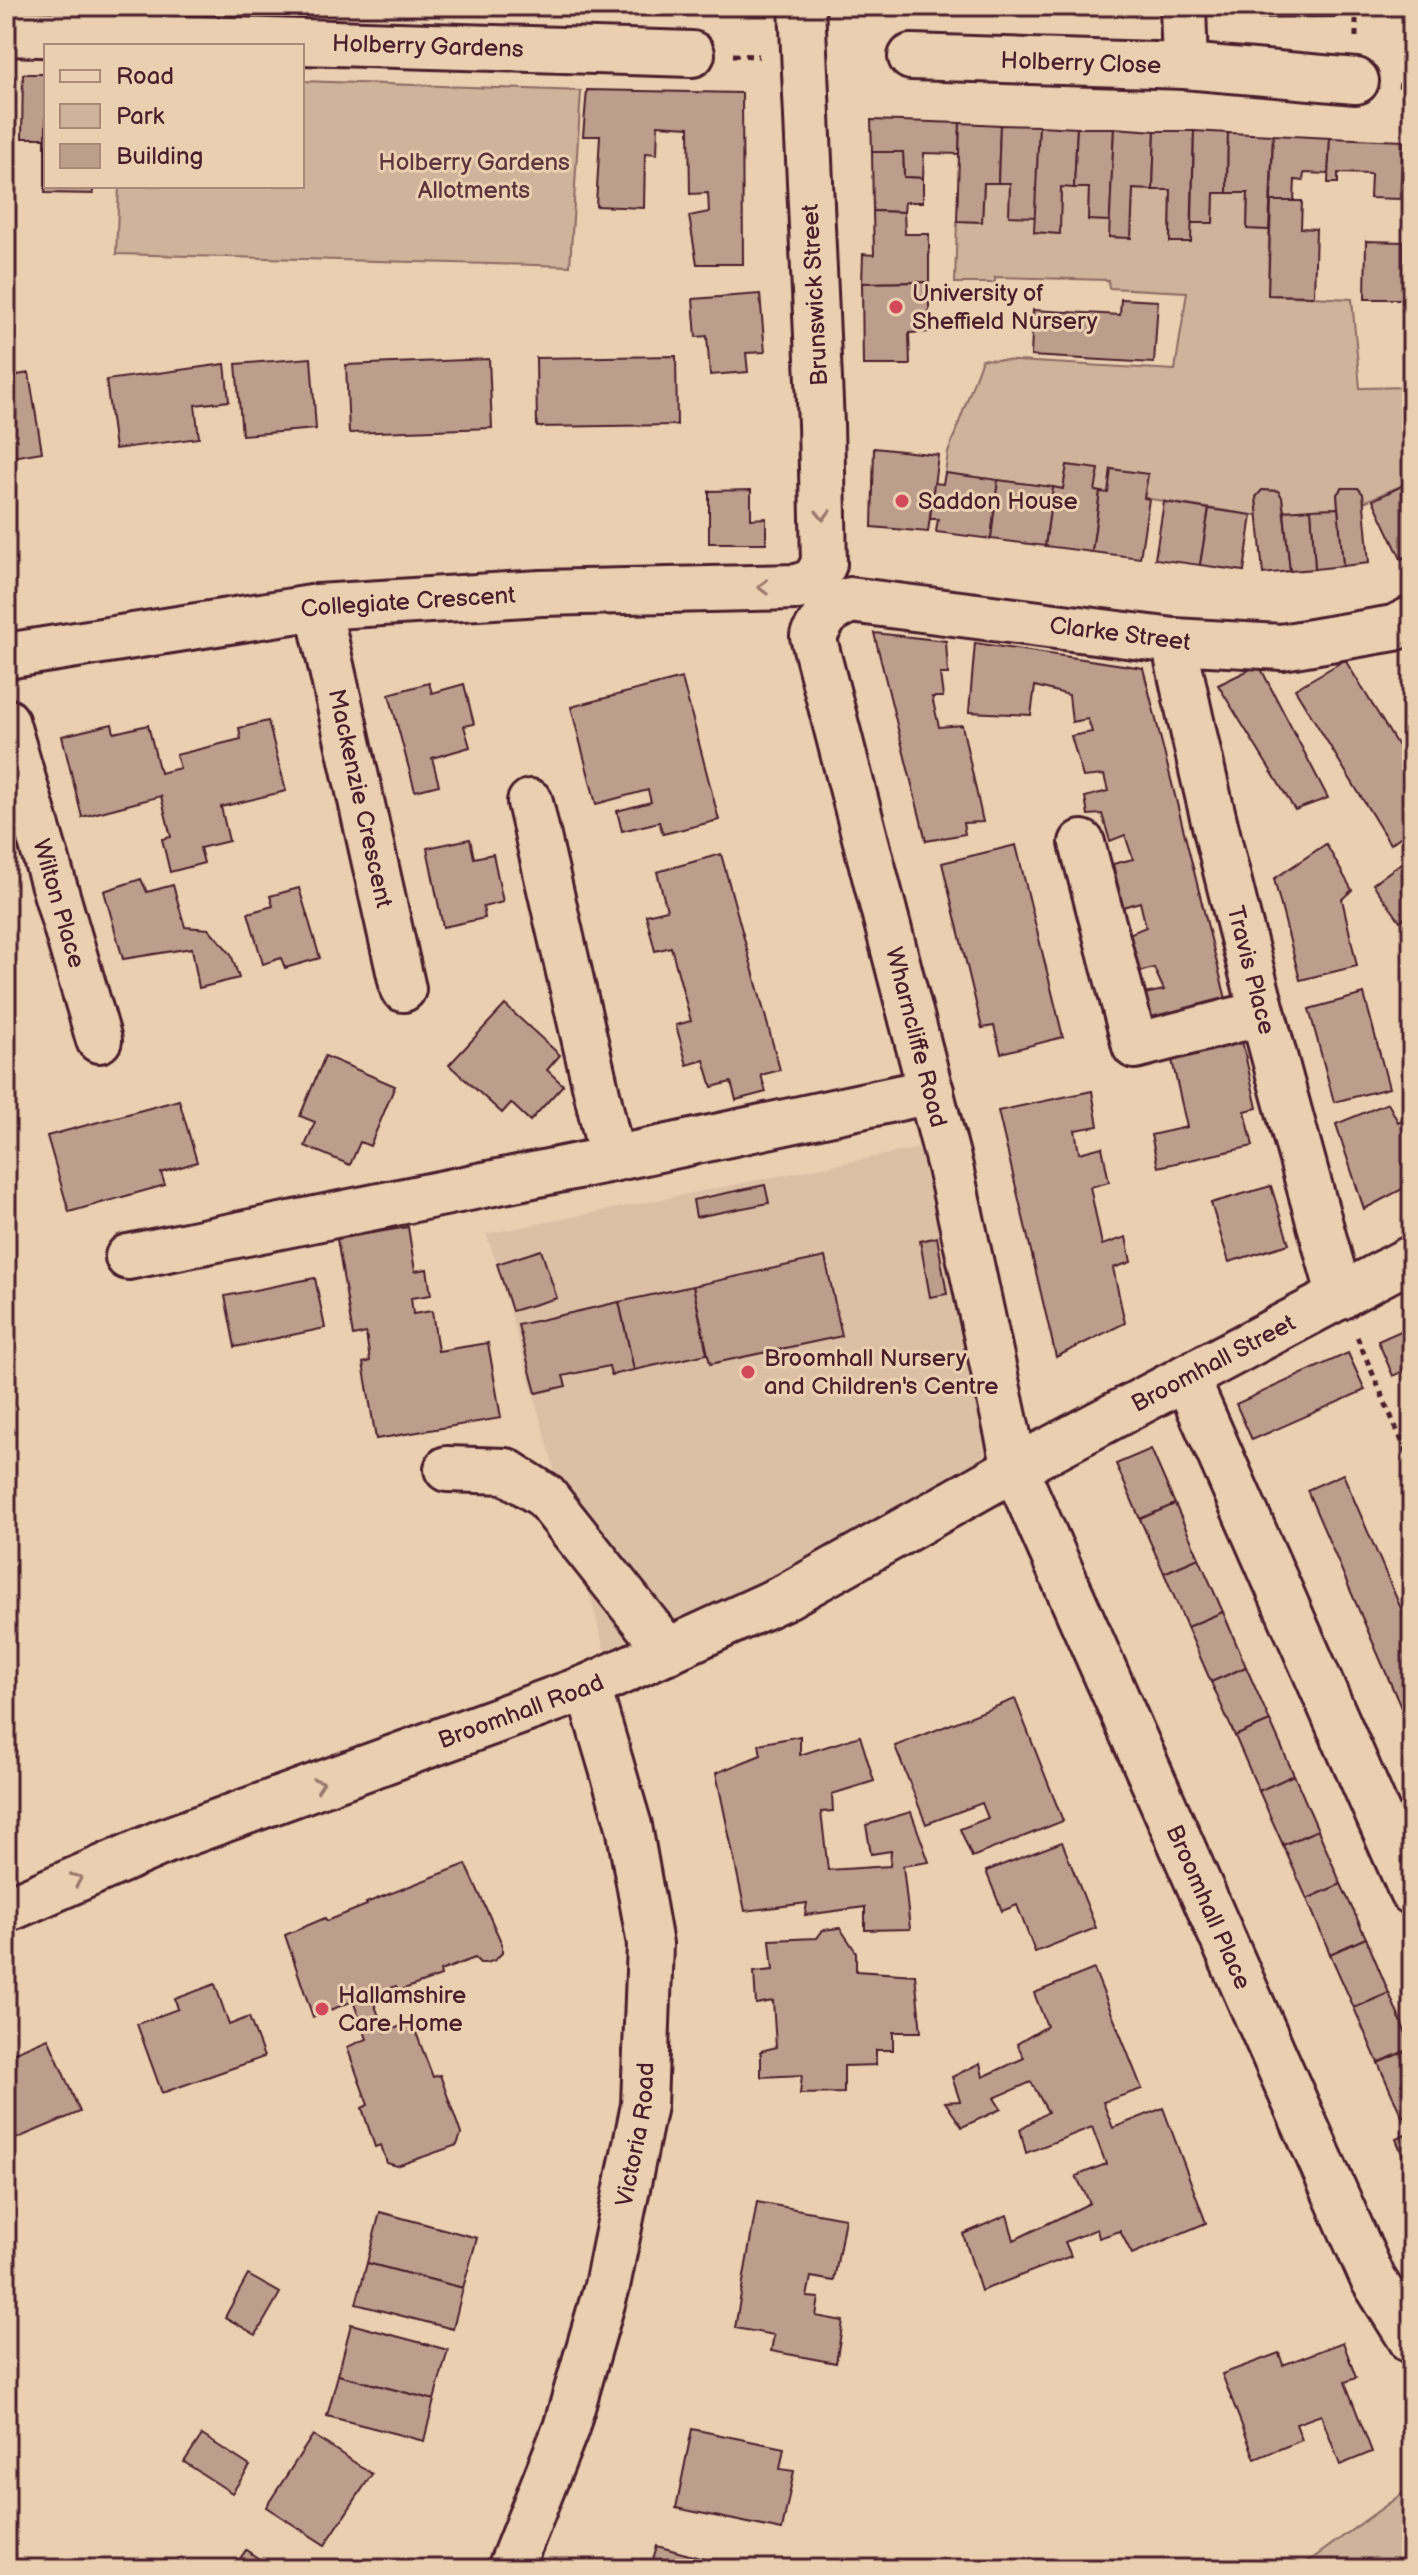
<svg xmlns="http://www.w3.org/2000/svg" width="1418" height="2575" viewBox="0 0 1418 2575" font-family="'Balsamiq Sans',sans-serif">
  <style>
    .built { fill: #dcc0a6 }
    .green { fill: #cfb39b; stroke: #8c6963; stroke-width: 2 }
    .building { fill: #bd9e8c; stroke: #4a1f2b; stroke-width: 2 }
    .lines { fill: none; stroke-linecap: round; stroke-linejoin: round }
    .minor-casing { stroke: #4a1f2b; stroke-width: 50 }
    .path { stroke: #4a1f2b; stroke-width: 5; stroke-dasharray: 6 6; stroke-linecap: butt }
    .minor { stroke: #eacfb1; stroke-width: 44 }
    .oneway { stroke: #9a776e }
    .poi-dot { fill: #d1495b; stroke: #eacfb1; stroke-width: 3 }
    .labels { text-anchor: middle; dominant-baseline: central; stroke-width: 6; stroke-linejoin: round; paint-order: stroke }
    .street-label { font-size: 24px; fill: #4a1f2b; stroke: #eacfb1 }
    .park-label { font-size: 24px; fill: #5e353c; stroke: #eacfb1 }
    .poi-label { font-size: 24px; fill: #4a1f2b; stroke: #eacfb1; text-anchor: start }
  </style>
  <rect width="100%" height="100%" fill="#eacfb1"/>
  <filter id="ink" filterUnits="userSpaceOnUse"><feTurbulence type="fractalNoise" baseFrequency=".0125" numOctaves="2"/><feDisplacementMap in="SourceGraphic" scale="16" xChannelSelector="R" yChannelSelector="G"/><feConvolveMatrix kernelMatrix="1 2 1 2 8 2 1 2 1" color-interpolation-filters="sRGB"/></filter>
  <g filter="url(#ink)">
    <path class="built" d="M925,1147L991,1480L610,1669L497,1264L486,1234Z"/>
    <g class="green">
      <path d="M302,81L581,91L570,266L116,254L119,186H302Z"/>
      <path d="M984,183H1010L1036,217L1035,232L1059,234L1061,187L1089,188L1088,220L1110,221V237L1131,238L1133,189L1171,190L1170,242H1190L1192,223H1213L1214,193H1248L1247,229L1269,230L1268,295L1352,299L1360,388L1412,387V481L1364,502L1363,494L1358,488H1342L1337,494L1338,508L1284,511L1282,497L1278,491L1262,490L1256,497L1258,515H1252L1144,498L1148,474L1111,469L1108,493L1095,491L1098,469L1067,465L1063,489L945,473L948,453L982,359L1175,370L1187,292L1109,288L1108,280L995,277V283H955L957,221L982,222Z"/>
      <path d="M1412,2478V2569H1298L1407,2490Z"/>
    </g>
    <g class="building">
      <path d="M1249,6H1334V17L1249,18Z"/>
      <path d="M23,74H46V186H93V194L45,193V138H22Z"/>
      <path d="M587,90L742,93L743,264H697L689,216L709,212L708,193L690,194L689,127L658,125L657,154L645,153L644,208L596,206L600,136H583Z"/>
      <path d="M871,120L960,123L959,154L924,153L923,178L904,177L903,152H872Z"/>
      <path d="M960,123L1000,125L998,183H984L982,222L957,221Z"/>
      <path d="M1000,125L1039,126L1036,217L1009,216L1010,183H998Z"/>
      <path d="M1039,126L1077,128L1074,188L1061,187L1060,234L1034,232Z"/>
      <path d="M1077,128H1114L1110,221L1088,220L1089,188H1074Z"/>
      <path d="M1114,128L1155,131L1153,190L1133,189L1131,238L1109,237Z"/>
      <path d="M1155,131H1194L1191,242H1170L1171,190H1153Z"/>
      <path d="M1194,131L1228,133L1227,193H1214L1213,223H1192Z"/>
      <path d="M1228,133L1273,135L1269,230L1247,229L1248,193H1227Z"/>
      <path d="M1273,135L1330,138L1328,174L1304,173L1303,181L1295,180L1294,201H1271Z"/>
      <path d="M1330,138L1403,141L1400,199L1370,198L1371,174L1338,173V183H1328Z"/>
      <path d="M872,152H903L904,177L923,178V202H905L904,212L873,211Z"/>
      <path d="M1271,201H1302L1301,228L1316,229L1314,296L1268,295Z"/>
      <path d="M873,211L904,212L905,234H929V282L862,283L863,254L874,255Z"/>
      <path d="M1366,241L1404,242V299H1365Z"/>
      <path d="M929,282V332L909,333L910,365H863L862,283Z"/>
      <path d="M760,294L765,352L746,353L748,372L710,375L707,336L696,337L693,299Z"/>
      <path d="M1121,299L1158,301L1154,363L1031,356L1033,310L1120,315Z"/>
      <path d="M676,356L677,425L537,427L536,358Z"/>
      <path d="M311,358L316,429L242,435L236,364Z"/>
      <path d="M489,359L492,428L349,433L346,365Z"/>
      <path d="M225,364L229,401L195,405L199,438L115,449L106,380Z"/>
      <path d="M29,373L42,452L6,458V377Z"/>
      <path d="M874,448L938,455L928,532L872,527Z"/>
      <path d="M1067,465L1099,469L1095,491L1100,492L1092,552L1045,546L1053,487L1063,489Z"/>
      <path d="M1111,469L1148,474L1144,498L1149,499L1140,558L1092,552L1100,492L1108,493Z"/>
      <path d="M945,473L998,480L991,539L936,532L938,519H930L934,483L943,484Z"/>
      <path d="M998,480L1053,487L1045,546L991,539Z"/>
      <path d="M1412,481V554L1401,559L1373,500Z"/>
      <path d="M1342,488H1358L1363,494L1369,563L1343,566L1337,494Z"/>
      <path d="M751,490V519L766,518V543H709V491Z"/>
      <path d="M1262,490L1278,491L1282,497L1290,571L1263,574L1256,497Z"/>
      <path d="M1164,502L1209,509L1200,565L1155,559Z"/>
      <path d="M1338,508L1343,566L1315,569L1311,509Z"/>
      <path d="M1209,509L1252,515L1244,571L1200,565Z"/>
      <path d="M1311,509L1315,569L1290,571L1284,511Z"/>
      <path d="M874,633L946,641L948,674H940L943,697H932L939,727L962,725L983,822L963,823L965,834L926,841Z"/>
      <path d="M975,643L1143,668L1226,999L1151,1021L1144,994L1164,990L1154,968L1138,972L1129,934L1146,927L1140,902L1123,907L1113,864L1133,859L1125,835L1110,841L1102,814L1088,815L1085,797L1108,791L1104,775L1083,777L1071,736L1092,732L1088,719L1072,722L1069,695L1035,686L1031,715L969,712Z"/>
      <path d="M1345,660L1412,769V836L1409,831L1390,844L1295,689Z"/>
      <path d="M1259,665L1328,798L1295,810L1218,685Z"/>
      <path d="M682,678L719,820L663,834L659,822L622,831L617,811L651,802L648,790L596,804L571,707Z"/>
      <path d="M429,683L432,693L464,684L474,724L464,726L470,747L432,758L439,785L415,791L389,694Z"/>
      <path d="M268,721L286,791L221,807L229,841L200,848L204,863L170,872L162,839L171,837L161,796L82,817L62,736L112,724L114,733L148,725L160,773L180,768L176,755L241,739L239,728Z"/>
      <path d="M470,839L474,858L493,854L503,902L483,907L485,918L443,927L427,848Z"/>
      <path d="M1326,844L1352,890L1342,899L1357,966L1300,980L1274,879Z"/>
      <path d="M1016,845L1063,1037L1001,1053L994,1026L982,1028L942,863Z"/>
      <path d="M721,854L780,1070L761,1075L766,1092L736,1100L731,1082L712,1087L704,1060L687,1065L676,1025L691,1021L671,947L655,951L646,915L667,910L657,872Z"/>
      <path d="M1404,861L1412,873V913L1400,921L1373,884Z"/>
      <path d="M141,879L147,892L173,885L185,927L209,929L231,954L239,978L199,988L192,948L123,959L104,891Z"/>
      <path d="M299,888L320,958L285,968L281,958L263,964L248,913L273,906L270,896Z"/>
      <path d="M1364,994L1389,1088L1334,1102L1309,1009Z"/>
      <path d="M505,1005L560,1055L547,1070L563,1085L530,1121L511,1103L502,1113L449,1065Z"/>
      <path d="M1240,1032L1257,1108L1245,1111L1253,1146L1158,1167L1151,1135L1187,1127L1169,1047Z"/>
      <path d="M325,1056L395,1086L370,1146L360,1142L350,1165L305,1146L315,1122L300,1116Z"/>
      <path d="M1092,1091L1098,1126L1075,1130L1079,1153L1102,1147L1109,1182L1090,1187L1102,1245L1126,1237L1131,1262L1113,1268L1125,1323L1056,1357L998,1111Z"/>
      <path d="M179,1100L197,1162L161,1173L165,1185L69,1212L47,1136Z"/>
      <path d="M1388,1103L1398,1122L1412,1115V1184L1364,1209L1336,1124Z"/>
      <path d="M765,1185L769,1203L696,1217L693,1200Z"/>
      <path d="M1271,1186L1289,1244L1229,1262L1211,1203Z"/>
      <path d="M408,1227L415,1271L427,1269L431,1295L411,1298L413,1314L432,1311L438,1351L488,1343L501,1418L376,1439L363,1363L370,1361L366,1333L353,1336L337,1239Z"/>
      <path d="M937,1237L947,1294L930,1297L920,1241Z"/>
      <path d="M541,1250L557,1298L512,1311L497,1264Z"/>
      <path d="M825,1257L842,1336L710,1364L693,1286Z"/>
      <path d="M315,1278L325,1328L235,1347L225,1296Z"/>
      <path d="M693,1286L707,1354L634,1370L619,1302Z"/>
      <path d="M619,1302L634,1370L611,1375L609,1366L563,1376L566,1386L536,1393L518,1325Z"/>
      <path d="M1412,1326V1367L1393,1376L1378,1341Z"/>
      <path d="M1348,1353L1365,1390L1252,1440L1236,1404Z"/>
      <path d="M1151,1449L1175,1504L1140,1519L1116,1464Z"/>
      <path d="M1343,1474L1412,1634V1733L1307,1490Z"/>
      <path d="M1175,1504L1199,1558L1164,1573L1140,1519Z"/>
      <path d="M1199,1558L1223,1612L1187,1627L1164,1573Z"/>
      <path d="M1223,1612L1246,1667L1211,1682L1187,1627Z"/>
      <path d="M1246,1667L1270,1721L1235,1736L1211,1682Z"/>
      <path d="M1015,1699L1063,1821L972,1857L960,1829L988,1818L982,1803L926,1824L895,1746Z"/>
      <path d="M1270,1721L1294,1775L1259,1791L1235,1736Z"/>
      <path d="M800,1736V1755L860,1736L874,1781L832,1794L833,1811L821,1812L828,1870L890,1866L891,1851L871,1854L866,1825L911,1812L929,1862L903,1866L910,1929L865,1930V1907L805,1915L807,1903L745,1911L716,1773L761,1755L759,1744Z"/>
      <path d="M1294,1775L1318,1830L1283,1845L1259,1791Z"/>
      <path d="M1318,1830L1341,1884L1307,1899L1283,1845Z"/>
      <path d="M1062,1842L1096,1928L1035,1952L1017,1905L1002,1911L986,1871Z"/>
      <path d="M466,1864L502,1944V1953L495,1960L487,1963H480L475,1958L440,1971L441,1976L398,1991L396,1986L371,1995L385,2032L412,2022L433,2077L440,2075L461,2134L457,2145L397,2166L387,2163L381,2145L375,2147L362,2108L368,2105L347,2047L367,2039L353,2001L313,2017L285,1935L325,1918L327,1921L367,1905L366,1903Z"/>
      <path d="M1341,1884L1366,1938L1330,1954L1307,1899Z"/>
      <path d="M840,1928L856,1952V1971L915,1975L921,2032H893V2050H876V2065L844,2066V2093L800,2094L802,2075L761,2077V2051L776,2047L773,2001L756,2004L754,1972L773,1970L770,1940L817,1938L823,1930Z"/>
      <path d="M1366,1938L1389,1993L1354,2008L1330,1954Z"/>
      <path d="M1094,1969L1142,2089L1103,2102L1113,2128L1163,2108L1206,2223L1132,2254L1120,2231L1099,2238L1097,2229L1065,2242L1071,2256L981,2291L963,2234L1007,2215L1014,2240L1090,2203L1076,2176L1106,2164L1092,2127L1026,2153L1020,2129L1048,2112L1031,2082L994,2098L1001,2109L962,2127L945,2102L960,2101L952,2077L980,2063L983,2077L1024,2058L1017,2044L1047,2026L1034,1993Z"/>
      <path d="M215,1984L229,2025L249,2017L264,2057L162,2093L137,2024L178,2009L175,1999Z"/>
      <path d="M1389,1993L1412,2048L1378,2063L1354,2008Z"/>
      <path d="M48,2038L80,2112L6,2143V2056Z"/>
      <path d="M1412,2048V2112L1402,2117L1378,2063Z"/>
      <path d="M1412,2132V2178L1396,2139Z"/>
      <path d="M757,2202L845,2218L834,2281L811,2277L807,2297L819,2298L816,2316L843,2321L836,2363L771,2351L774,2335L735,2328Z"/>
      <path d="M380,2212L477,2238L463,2288L367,2263Z"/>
      <path d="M367,2263L463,2288L453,2329L356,2304Z"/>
      <path d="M248,2275L280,2293L256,2335L225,2317Z"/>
      <path d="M351,2324L448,2350L434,2400L338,2375Z"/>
      <path d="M1343,2342L1356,2378L1345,2382L1372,2452L1340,2465L1321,2415L1296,2424L1302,2440L1255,2459L1222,2374L1279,2353L1283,2365Z"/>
      <path d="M338,2375L434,2400L424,2441L327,2416Z"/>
      <path d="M692,2429L784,2448L780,2469L794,2471L782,2530L676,2508Z"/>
      <path d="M202,2435L250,2466L232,2493L184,2462Z"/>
      <path d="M313,2435L372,2474L325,2545L266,2507Z"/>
      <path d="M657,2546L739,2569H650Z"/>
      <path d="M246,2550L274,2569H233Z"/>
    </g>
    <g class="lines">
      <defs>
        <g id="minor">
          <path d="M1183,6L1185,66"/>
          <path id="s1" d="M6,33L692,54"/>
          <path id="s2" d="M911,57L1185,66L1356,81"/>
          <path id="s3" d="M318,607L403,989"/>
          <path id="s4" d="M1412,619L1394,628L1282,647L1174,641L850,600L828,612L813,636L950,1167L1015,1468L1373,2279L1412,2341"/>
          <path id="s5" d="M1174,641C1219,862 1280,1080 1340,1297"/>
          <path id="s6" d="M6,656L318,607L541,593L797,587L814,581L824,564L821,424L802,6"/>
          <path id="s7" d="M6,721L99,1040"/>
          <path d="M530,802L612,1159"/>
          <path d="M1082,843L1135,1046L1262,1013"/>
          <path d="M128,1257L612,1159L931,1091"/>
          <path d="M1186,1377L1412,1892"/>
          <path d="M447,1469L506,1471L545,1496L668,1651"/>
          <path id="s8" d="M6,1910L165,1841L588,1687L787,1596L1015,1468L1412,1258"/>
          <path id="s9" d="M510,2569L566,2428L607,2286L644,2105L650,1944L629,1826L588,1687"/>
        </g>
      </defs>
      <use href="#minor" class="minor-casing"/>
      <g class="path">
        <path d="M1356,37V6"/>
        <path d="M733,55L759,56"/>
        <path d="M1398,85L1412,87"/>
        <path d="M1357,1337L1412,1465"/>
      </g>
      <use href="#minor" class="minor"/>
    </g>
    <defs><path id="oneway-chevron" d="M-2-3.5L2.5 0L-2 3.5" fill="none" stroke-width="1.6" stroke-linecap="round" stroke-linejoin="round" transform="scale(2)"/></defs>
    <g class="oneway">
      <use href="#oneway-chevron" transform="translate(823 515) rotate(89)"/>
      <use href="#oneway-chevron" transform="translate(763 587) rotate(179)"/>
      <use href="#oneway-chevron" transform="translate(319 1784) rotate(-20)"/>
      <use href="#oneway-chevron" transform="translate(77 1879) rotate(-24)"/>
    </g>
  </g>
  <g class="poi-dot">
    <circle cx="896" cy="307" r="8"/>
    <circle cx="902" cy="501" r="8"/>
    <circle cx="748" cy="1372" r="8"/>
    <circle cx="322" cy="2009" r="8"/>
  </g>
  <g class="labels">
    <g class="street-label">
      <text stroke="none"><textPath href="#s1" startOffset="422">Holberry Gardens</textPath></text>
      <text stroke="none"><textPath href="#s2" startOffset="170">Holberry Close</textPath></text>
      <text transform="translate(815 295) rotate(-93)">Brunswick Street</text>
      <text stroke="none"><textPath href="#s6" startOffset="406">Collegiate Crescent</textPath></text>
      <text transform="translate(1120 634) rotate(7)">Clarke Street</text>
      <text stroke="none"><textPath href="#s3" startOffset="196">Mackenzie Crescent</textPath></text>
      <text stroke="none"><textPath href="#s7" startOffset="190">Wilton Place</textPath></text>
      <text stroke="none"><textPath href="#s5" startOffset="338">Travis Place</textPath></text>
      <text stroke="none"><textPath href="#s4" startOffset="1036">Wharncliffe Road</textPath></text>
      <text stroke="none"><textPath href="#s8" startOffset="1328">Broomhall Street</textPath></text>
      <text stroke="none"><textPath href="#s8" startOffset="552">Broomhall Road</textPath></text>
      <text stroke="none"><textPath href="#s4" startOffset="1958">Broomhall Place</textPath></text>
      <text stroke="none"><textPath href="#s9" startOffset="454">Victoria Road</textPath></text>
    </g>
    <g class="park-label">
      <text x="474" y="162">Holberry Gardens<tspan x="474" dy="28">Allotments</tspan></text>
    </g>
    <g class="poi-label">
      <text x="912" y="293">University of<tspan x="912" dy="28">Sheffield Nursery</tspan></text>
      <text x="918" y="501">Saddon House</text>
      <text x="764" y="1358">Broomhall Nursery<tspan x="764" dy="28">and Children's Centre</tspan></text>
      <text x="338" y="1995">Hallamshire<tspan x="338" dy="28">Care Home</tspan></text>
    </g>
  </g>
  <rect width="1418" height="2575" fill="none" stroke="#eacfb1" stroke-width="32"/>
  <rect x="16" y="16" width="1386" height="2543" fill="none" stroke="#4a1f2b" stroke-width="3" filter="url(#ink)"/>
  <rect x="44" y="44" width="260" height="144" fill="#eacfb1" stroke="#aa897b" stroke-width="2"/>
  <rect x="60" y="70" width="40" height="12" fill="#eacfb1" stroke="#aa897b" stroke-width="2"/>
  <text x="116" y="84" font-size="24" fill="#4a1f2b">Road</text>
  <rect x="60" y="104" width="40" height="24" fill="#cfb39b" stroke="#aa897b" stroke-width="2"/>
  <text x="116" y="124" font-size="24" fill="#4a1f2b">Park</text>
  <rect x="60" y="144" width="40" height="24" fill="#bd9e8c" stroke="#aa897b" stroke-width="2"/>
  <text x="116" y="164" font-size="24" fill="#4a1f2b">Building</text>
</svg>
